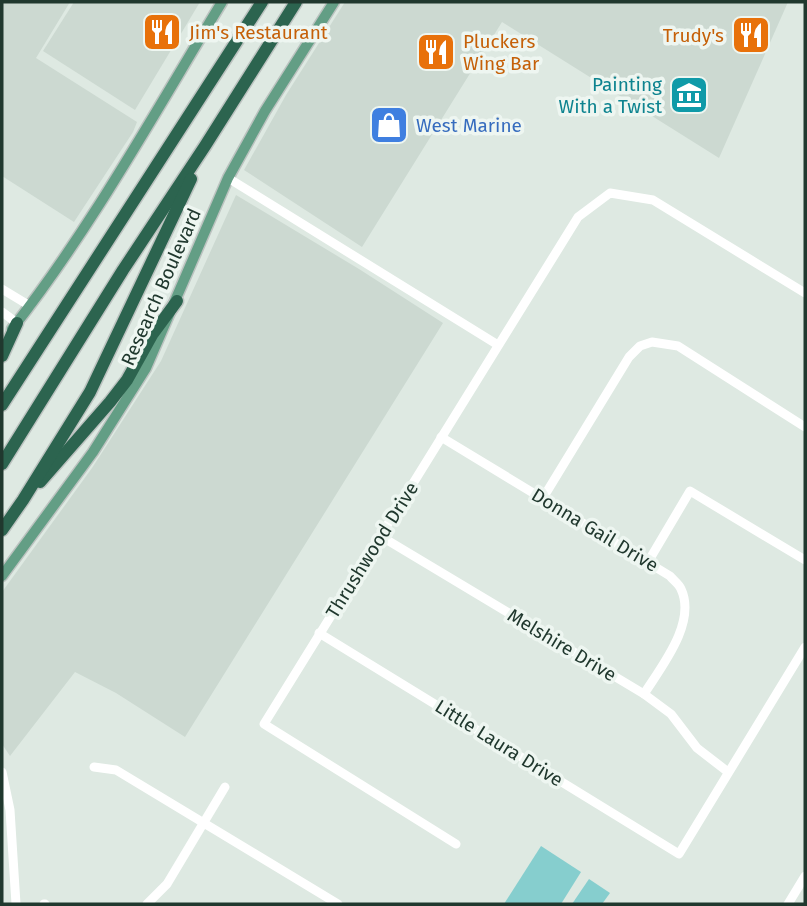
<svg xmlns="http://www.w3.org/2000/svg" width="807" height="906" viewBox="0 0 807 906" font-family="'Fira Sans',sans-serif">
  <style>
    .built { fill: #ccd9d1 }
    .water { fill: #86cece }
    .lines { fill: none; stroke-linecap: round; stroke-linejoin: round }
    .major-casing { stroke: #bcc3c0; stroke-width: 13 }
    .highway-casing { stroke: #bcc3c0; stroke-width: 15 }
    .minor { stroke: #fff; stroke-width: 9 }
    .major { stroke: #639e85; stroke-width: 10 }
    .highway { stroke: #2c644f; stroke-width: 12 }
    .labels { text-anchor: middle; dominant-baseline: central; stroke-width: 7; stroke-linejoin: round; paint-order: stroke }
    .food-label { font-size: 19px; fill: #c56008; stroke: #eef6f1; text-anchor: start }
    .culture-label { font-size: 19px; fill: #0d838f; stroke: #eef6f1; text-anchor: end }
    .shop-label { font-size: 19px; fill: #366cbe; stroke: #eef6f1; text-anchor: start }
    .street-label { font-size: 19px; fill: #20382e; stroke: #eef6f1 }
  </style>
  <rect width="100%" height="100%" fill="#dee9e2"/>
  <g class="built">
    <path d="M2,2H70L36,58L137,122L133,132L74,222L2,176Z"/>
    <path d="M74,2H200L135,110L43,51Z"/>
    <path d="M345,2H788L719,158L502,22L362,247L244,170L286,95Z"/>
    <path d="M236,195L359,269L443,323L185,737L116,693L75,672L10,756L2,744V592L92,468L161,361Z"/>
  </g>
  <g class="water">
    <path d="M541,846L581,872L561,904H504Z"/>
    <path d="M589,879L610,893L602,904H572Z"/>
  </g>
  <g class="lines">
    <defs>
      <g id="major">
        <path d="M12,329C92,227 155,112 222,2"/>
        <path d="M2,576L93,452L146,368L228,178L265,111L334,2"/>
      </g>
      <g id="highway">
        <path d="M2,356L17,323"/>
        <path d="M2,405L262,2"/>
        <path d="M2,464L123,270L205,146L296,2"/>
        <path d="M40,482L110,402L127,380L152,335L177,301"/>
        <path d="M2,530L23,500L90,392L191,179"/>
      </g>
    </defs>
    <use href="#major" class="major-casing"/>
    <use href="#highway" class="highway-casing"/>
    <g class="minor">
      <path d="M228,178L498,345"/>
      <path d="M2,289L30,306"/>
      <path d="M2,312L17,323"/>
      <path d="M441,437L670,576C673,580 679,584 681,589C697,623 661,667 644,694"/>
      <path d="M543,498L629,357L640,346L652,342L678,346L805,427"/>
      <path d="M382,537L644,694L671,714L697,748L728,772"/>
      <path d="M648,562L690,491L805,560"/>
      <path d="M319,633L679,854L805,647"/>
      <path d="M94,767L116,770L338,904"/>
      <path d="M2,772L10,810L16,904"/>
      <path d="M456,844L264,724L578,217L610,193L653,200L805,293"/>
      <path d="M44,904H45"/>
      <path d="M147,904L167,884L225,787"/>
      <path d="M788,904L805,876"/>
    </g>
    <use href="#major" class="major"/>
    <use href="#highway" class="highway"/>
  </g>
  <defs>
    <symbol id="restaurant-square" viewBox="-11 -11 22 22"><rect x="-9" y="-9" width="18" height="18" rx="4" fill="#e8710a" stroke="#eef6f1"/><path d="M-5-6h1v4h1v-4h1v4h1v-4h1v5L-1.5 .5V6h-2V.5L-5-1ZM5-6V6H3V1.5H1.5Q1.5-4 5-6Z" fill="#fff"/></symbol>
    <symbol id="museum-square" viewBox="-11 -11 22 22"><rect x="-9" y="-9" width="18" height="18" rx="4" fill="#0f9aa8" stroke="#eef6f1"/><path d="M0-6L6-3V-2H-6V-3ZM-5-1h2V3h-2ZM-1-1h2V3h-2ZM3-1h2V3H3ZM-6 4H6V6H-6Z" fill="#fff"/></symbol>
    <symbol id="shop-square" viewBox="-11 -11 22 22"><rect x="-9" y="-9" width="18" height="18" rx="4" fill="#3f7fe0" stroke="#eef6f1"/><path d="M-5-2.5h2.3a2.7 3.5 0 0 1 5.4 0H5L5.5 6h-11ZM-1.5-2.5h3a1.5 2.3 0 0 0-3 0Z" fill="#fff"/></symbol>
  </defs>
  <g fill-rule="evenodd">
    <use href="#restaurant-square" x="140" y="10" width="44" height="44"/>
    <use href="#restaurant-square" x="729" y="13" width="44" height="44"/>
    <use href="#restaurant-square" x="414" y="30" width="44" height="44"/>
    <use href="#museum-square" x="667" y="73" width="44" height="44"/>
    <use href="#shop-square" x="367" y="103" width="44" height="44"/>
  </g>
  <g class="labels">
    <g class="food-label">
      <text x="189" y="32">Jim's Restaurant</text>
      <text x="724" y="35" text-anchor="end">Trudy's</text>
      <text x="463" y="41">Pluckers<tspan x="463" dy="22">Wing Bar</tspan></text>
    </g>
    <g class="culture-label">
      <text x="662" y="84">Painting<tspan x="662" dy="22">With a Twist</tspan></text>
    </g>
    <g class="shop-label">
      <text x="416" y="125">West Marine</text>
    </g>
    <g class="street-label">
      <text transform="translate(161 287) rotate(-66)">Research Boulevard</text>
      <text transform="translate(595 530) rotate(31)">Donna Gail Drive</text>
      <text transform="translate(372 550) rotate(-58)">Thrushwood Drive</text>
      <text transform="translate(562 645) rotate(31)">Melshire Drive</text>
      <text transform="translate(499 743) rotate(32)">Little Laura Drive</text>
    </g>
  </g>
  <rect width="807" height="906" fill="none" stroke="#20382e" stroke-width="7"/>
</svg>
